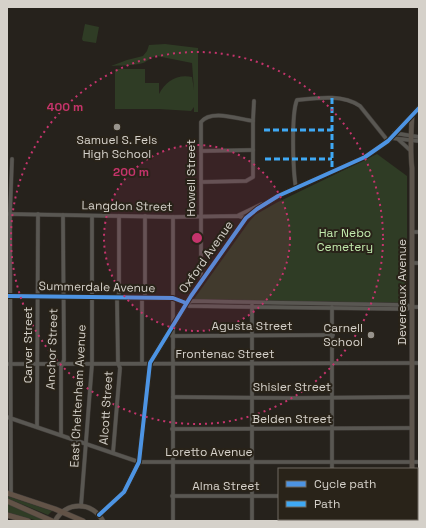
<svg xmlns="http://www.w3.org/2000/svg" width="426" height="528" viewBox="0 0 426 528" font-family="'Space Grotesk',sans-serif">
  <style>
    .green { fill: #2f3c25 }
    .lines { fill: none; stroke-linecap: round; stroke-linejoin: round }
    .minor-casing { stroke: #423e3a; stroke-width: 4.5 }
    .major-casing { stroke: #423e3a; stroke-width: 5.5 }
    .highway-casing { stroke: #423e3a; stroke-width: 6 }
    .minor { stroke: #595752; stroke-width: 3.5 }
    .major { stroke: #5e564d; stroke-width: 4.5 }
    .highway { stroke: #625347; stroke-width: 5 }
    .quiet { stroke: #3fa9f5; stroke-width: 3; stroke-dasharray: 6 3; stroke-linecap: butt }
    .cycleway-casing { stroke: #292319; stroke-width: 6 }
    .cycleway { stroke: #4d94e3; stroke-width: 4 }
    .ring { fill: none; stroke: #c5346c; stroke-width: 2; stroke-dasharray: 2 4 }
    .poi-dot { fill: #98948d; stroke: #292319; stroke-width: 1.5 }
    .labels { text-anchor: middle; dominant-baseline: central; stroke-width: 4; stroke-linejoin: round; paint-order: stroke }
    .poi-label { font-size: 12px; fill: #d5d1ca; stroke: #292319 }
    .street-label { font-size: 12px; fill: #d5d1ca; stroke: #292319 }
    .park-label { font-size: 12px; fill: #c2eaad; stroke: #292319 }
    .centre { fill: #c5346c; stroke: #292319; stroke-width: 2 }
    .ring-label { font-size: 12px; text-anchor: middle; font-weight: bold; fill: #c5346c; stroke: #292319; stroke-width: 4; stroke-linejoin: round; paint-order: stroke }
  </style>
  <rect width="100%" height="100%" fill="#26221c"/>
  <g class="green">
    <path d="M85,24L99,27L96,43L83,41L82,39Z"/>
    <path d="M165,44L198,48V112H194V107L191,111L159,109H115V71L117,69H145V83H159V94C166,81 177,74 192,77L194,90L192,63L157,56C150,57 148,61 143,63C133,66 121,65 111,66L127,60L143,56L147,51L149,45Z"/>
    <path d="M377,154L407,176V303L194,299L249,222L255,215L276,203Z"/>
    <path d="M7,496L52,511L48,515L7,498Z"/>
    <path d="M7,503L43,519L42,521H38L7,512Z"/>
  </g>
  <g class="lines">
    <defs>
      <g id="minor">
        <path d="M394,133L419,137"/>
        <path d="M391,138L419,141"/>
        <path d="M398,139L411,151"/>
        <path d="M201,151L253,150"/>
        <path d="M201,182L246,181L253,177V121L254,101"/>
        <path d="M296,188C293,172 291,114 297,100C317,98 342,94 360,106L388,141"/>
        <path d="M7,214L173,217L238,216L246,218"/>
        <path d="M239,215L262,204"/>
        <path d="M145,216V297"/>
        <path d="M173,217V521"/>
        <path d="M412,232H419"/>
        <path d="M412,263H419"/>
        <path d="M202,279L201,272V122C211,109 238,119 253,121"/>
        <path d="M142,297V363"/>
        <path d="M186,303L189,306L407,309L412,307H419"/>
        <path d="M186,303L192,301L407,305L412,307"/>
        <path d="M252,305V521"/>
        <path d="M172,336L333,335"/>
        <path d="M7,364L419,363"/>
        <path d="M173,397L294,398L412,397"/>
        <path d="M7,417L139,462H419"/>
        <path d="M37,427L38,214"/>
        <path d="M172,429L412,428"/>
        <path d="M61,435V367L64,360L63,215"/>
        <path d="M113,453L120,368L118,363L117,297L119,294V216"/>
        <path d="M332,469V307"/>
        <path d="M11,494L10,214L12,159"/>
        <path d="M172,496H279"/>
        <path d="M81,506L92,364V216"/>
        <path d="M332,521V519"/>
      </g>
      <g id="major">
        <path d="M7,296L173,298L186,303"/>
        <path d="M412,469V168C410,151 411,133 412,116"/>
        <path d="M99,515L124,492L139,462L150,363L191,296L246,218L257,209L278,196L365,157L388,141L419,108"/>
        <path d="M412,519V521"/>
        <path d="M55,521C66,501 92,501 103,521"/>
      </g>
      <g id="highway">
        <path d="M7,493L55,509L83,521"/>
        <path d="M7,501L52,521"/>
        <path d="M7,515L28,521"/>
      </g>
    </defs>
    <use href="#minor" class="minor-casing"/>
    <use href="#major" class="major-casing"/>
    <use href="#highway" class="highway-casing"/>
    <use href="#minor" class="minor"/>
    <use href="#major" class="major"/>
    <use href="#highway" class="highway"/>
    <g class="quiet">
      <path d="M332,98V167"/>
      <path d="M264,130H332"/>
      <path d="M265,159H332"/>
    </g>
    <defs>
      <g id="cycleway">
        <path d="M7,296L173,298L186,303"/>
        <path d="M99,515L124,492L139,462L150,363L191,296L246,218L257,209L278,196L365,157L388,141L419,108"/>
      </g>
    </defs>
    <use href="#cycleway" class="cycleway-casing"/>
    <use href="#cycleway" class="cycleway"/>
  </g>
  <circle cx="197" cy="238" r="93" fill="#c5346c" fill-opacity=".12"/>
  <g class="ring">
    <circle cx="197" cy="238" r="93"/>
    <circle cx="197" cy="238" r="186"/>
  </g>
  <g class="poi-dot">
    <circle cx="117" cy="127" r="4"/>
    <circle cx="371" cy="335" r="4"/>
  </g>
  <g class="labels">
    <g class="poi-label">
      <text x="117" y="140">Samuel S. Fels<tspan x="117" dy="14">High School</tspan></text>
      <text x="363" y="328" text-anchor="end">Carnell<tspan x="363" dy="14">School</tspan></text>
    </g>
    <g class="street-label">
      <text transform="translate(191 178) rotate(-90)">Howell Street</text>
      <text transform="translate(127 206) rotate(1)">Langdon Street</text>
      <text transform="translate(206 257) rotate(-55)">Oxford Avenue</text>
      <text transform="translate(97 287) rotate(1)">Summerdale Avenue</text>
      <text transform="translate(402 292) rotate(-90)">Devereaux Avenue</text>
      <text x="252" y="326">Agusta Street</text>
      <text transform="translate(28 345) rotate(-90)">Carver Street</text>
      <text transform="translate(52 349) rotate(-88)">Anchor Street</text>
      <text x="225" y="354">Frontenac Street</text>
      <text x="292" y="387">Shisler Street</text>
      <text transform="translate(78 396) rotate(-87)">East Cheltenham Avenue</text>
      <text transform="translate(106 408) rotate(-86)">Alcott Street</text>
      <text x="292" y="419">Belden Street</text>
      <text x="209" y="452">Loretto Avenue</text>
      <text x="226" y="486">Alma Street</text>
    </g>
    <g class="park-label">
      <text x="345" y="233">Har Nebo<tspan x="345" dy="14">Cemetery</tspan></text>
    </g>
  </g>
  <circle cx="197" cy="238" r="6" class="centre"/>
  <g class="ring-label">
    <text x="65" y="111">400 m</text>
    <text x="131" y="176">200 m</text>
  </g>
  <rect width="426" height="528" fill="none" stroke="#d5d1ca" stroke-width="16"/>
  <rect x="278" y="468" width="140" height="52" fill="#292319" stroke="#6e6960"/>
  <rect x="286" y="481" width="20" height="6" fill="#4d94e3" stroke="#6e6960"/>
  <text x="314" y="488" font-size="12" fill="#d5d1ca">Cycle path</text>
  <rect x="286" y="501" width="20" height="6" fill="#3fa9f5" stroke="#6e6960"/>
  <text x="314" y="508" font-size="12" fill="#d5d1ca">Path</text>
</svg>
